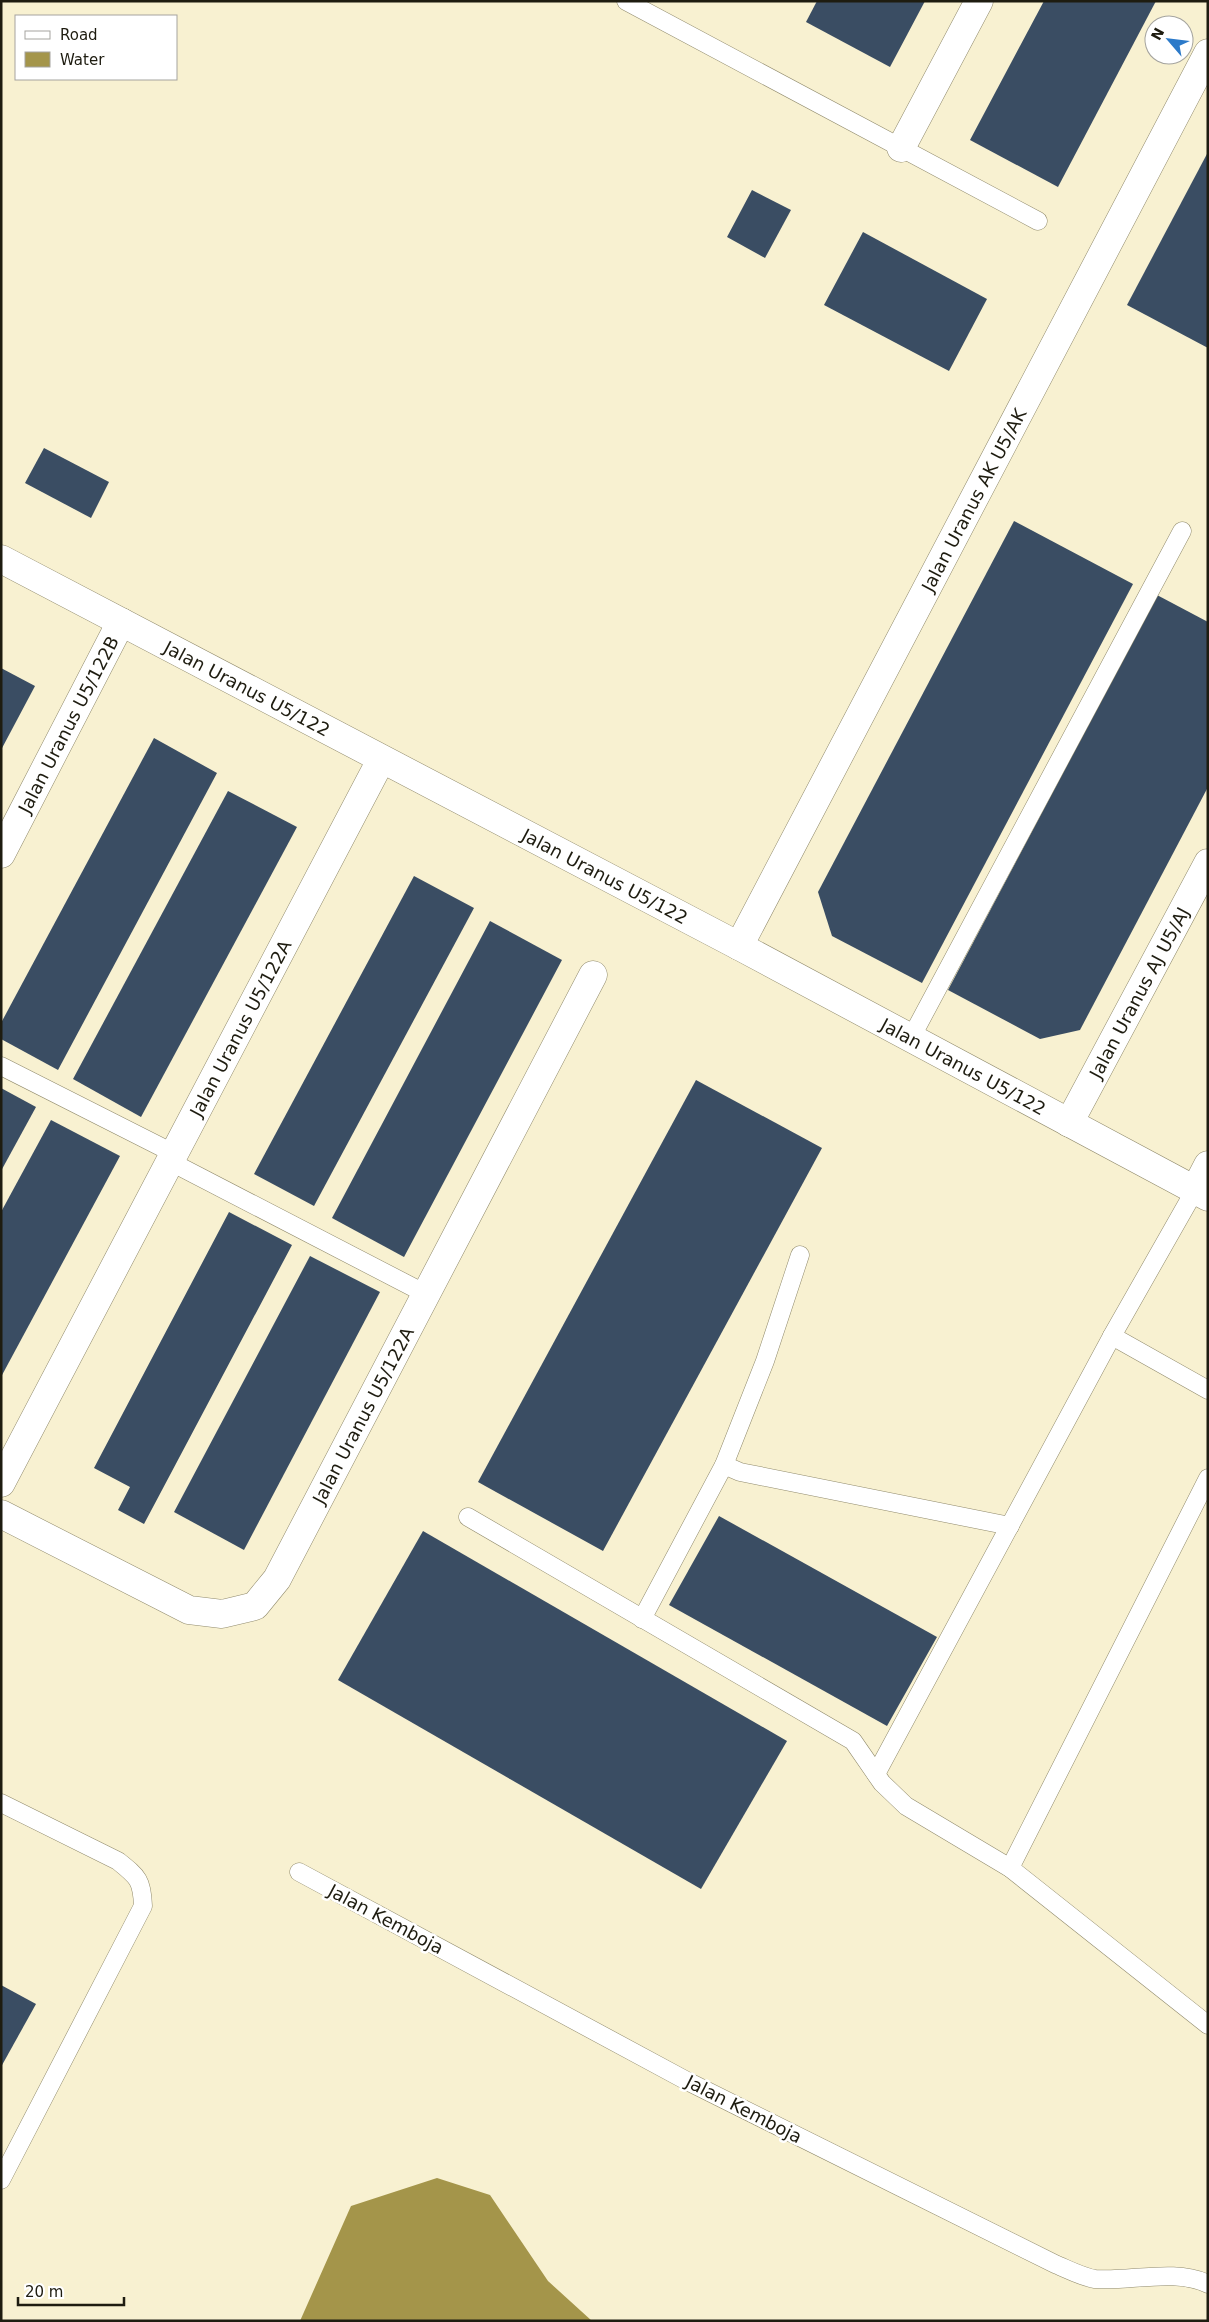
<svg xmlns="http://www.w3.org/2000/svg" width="1209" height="2322" viewBox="0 0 1209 2322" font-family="'DejaVu Sans',sans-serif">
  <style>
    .water { fill: #a4954a }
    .building { fill: #3a4d63 }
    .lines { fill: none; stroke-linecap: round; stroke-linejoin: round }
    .service-casing { stroke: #908a6c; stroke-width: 19 }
    .minor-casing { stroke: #908a6c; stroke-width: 29 }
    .service { stroke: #fff; stroke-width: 18 }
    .minor { stroke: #fff; stroke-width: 28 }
    .labels { text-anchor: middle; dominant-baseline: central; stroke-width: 5; stroke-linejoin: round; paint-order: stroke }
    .street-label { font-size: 18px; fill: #1e1c10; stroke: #fff }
  </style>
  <rect width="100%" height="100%" fill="#f8f1d1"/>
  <path class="water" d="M437,2178L490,2195L548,2281L592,2321H300L351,2206Z"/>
  <g class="building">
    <path d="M817,1H925L890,67L806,22Z"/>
    <path d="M1044,1H1156L1058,187L970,140Z"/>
    <path d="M1208,152V348L1127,305Z"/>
    <path d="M752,190L791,210L765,258L727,237Z"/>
    <path d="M863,232L987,299L949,371L824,305Z"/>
    <path d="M44,448L109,482L91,518L25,483Z"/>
    <path d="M1014,521L1133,584L922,983L832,936L818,892Z"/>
    <path d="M1157,595L1208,622V787L1080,1030L1040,1039L948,990Z"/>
    <path d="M1,668L35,686L1,750Z"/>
    <path d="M154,738L217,773L58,1070L1,1039V1023Z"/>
    <path d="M228,791L297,827L141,1117L73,1079Z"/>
    <path d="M414,876L474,908L314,1206L254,1174Z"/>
    <path d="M490,921L562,960L404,1257L332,1218Z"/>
    <path d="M696,1080L822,1148L603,1551L478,1482Z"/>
    <path d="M1,1088L36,1107L1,1171Z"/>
    <path d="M51,1120L120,1156L1,1377V1212Z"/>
    <path d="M229,1212L292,1245L144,1524L118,1510L130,1487L94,1468Z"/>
    <path d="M310,1256L380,1292L244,1550L174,1512Z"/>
    <path d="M719,1516L937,1637L887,1726L669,1605Z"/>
    <path d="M423,1531L787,1741L701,1889L338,1680Z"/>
    <path d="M1,1985L36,2004L1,2067Z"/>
  </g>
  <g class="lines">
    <defs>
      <g id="service">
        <path d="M626,1L1038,221"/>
        <path d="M911,1038L1182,531"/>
        <path d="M1,1066L173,1153"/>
        <path d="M169,1161L426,1294"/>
        <path d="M1112,1336L1208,1390"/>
        <path d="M724,1465L740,1472L1010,1526"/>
        <path d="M468,1517L853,1741L882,1783L906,1806L1010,1868L1208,2025"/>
        <path d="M642,1619L724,1465L765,1361L800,1255"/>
        <path d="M876,1774L1112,1336L1195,1190"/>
        <path d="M1,1803L118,1861C138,1877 142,1880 143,1906L1,2180"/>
        <path d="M1010,1868L1208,1478"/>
        <path d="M299,1872L687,2081L1055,2264C1067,2269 1082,2277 1095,2279C1130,2282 1175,2268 1208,2284"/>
      </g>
      <g id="minor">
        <path d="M901,148L979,1"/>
        <path id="s1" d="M1,559L739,946L1208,1197"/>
        <path id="s2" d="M1,854L121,622"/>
        <path id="s3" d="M739,946L1208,53"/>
        <path id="s4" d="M1069,1123L1208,863"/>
        <path d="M1195,1190L1208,1165"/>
        <path id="s5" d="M1,1483L381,760"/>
        <path id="s6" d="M1,1514L189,1610L222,1614L255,1606L277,1579L593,975"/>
      </g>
    </defs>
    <use href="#service" class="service-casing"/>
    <use href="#minor" class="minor-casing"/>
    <use href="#service" class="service"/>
    <use href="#minor" class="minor"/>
  </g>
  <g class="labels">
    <g class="street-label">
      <text stroke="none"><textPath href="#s3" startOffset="504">Jalan Uranus AK U5/AK</textPath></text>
      <text stroke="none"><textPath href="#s1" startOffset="278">Jalan Uranus U5/122</textPath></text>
      <text stroke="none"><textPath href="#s2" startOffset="146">Jalan Uranus U5/122B</textPath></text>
      <text stroke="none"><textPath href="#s1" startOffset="682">Jalan Uranus U5/122</textPath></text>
      <text stroke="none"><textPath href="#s4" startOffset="148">Jalan Uranus AJ U5/AJ</textPath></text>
      <text stroke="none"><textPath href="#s5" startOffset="514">Jalan Uranus U5/122A</textPath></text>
      <text stroke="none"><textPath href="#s1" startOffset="1088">Jalan Uranus U5/122</textPath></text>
      <text stroke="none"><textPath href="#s6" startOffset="498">Jalan Uranus U5/122A</textPath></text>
      <text transform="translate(386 1919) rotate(28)">Jalan Kemboja</text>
      <text transform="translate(744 2109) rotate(27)">Jalan Kemboja</text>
    </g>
  </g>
  <rect width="1209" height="2322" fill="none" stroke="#1e1c10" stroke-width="5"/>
  <rect x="15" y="15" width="162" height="65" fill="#ffffff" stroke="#a5a49f"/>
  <rect x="25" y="31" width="25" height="8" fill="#ffffff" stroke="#a5a49f"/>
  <text x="60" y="40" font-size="15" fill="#1e1c10">Road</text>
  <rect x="25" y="52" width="25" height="15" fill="#a4954a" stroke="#a5a49f"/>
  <text x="60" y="65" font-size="15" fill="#1e1c10">Water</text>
  <g transform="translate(1169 40) rotate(298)"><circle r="24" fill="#ffffff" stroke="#a5a49f"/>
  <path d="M0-4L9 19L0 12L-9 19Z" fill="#2c7ac9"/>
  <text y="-8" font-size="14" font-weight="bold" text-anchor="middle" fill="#1e1c10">N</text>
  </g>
  <path d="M18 2297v8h106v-8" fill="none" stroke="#1e1c10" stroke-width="2.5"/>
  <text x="25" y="2297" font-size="15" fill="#1e1c10" stroke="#ffffff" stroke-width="4" paint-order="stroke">20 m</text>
</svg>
